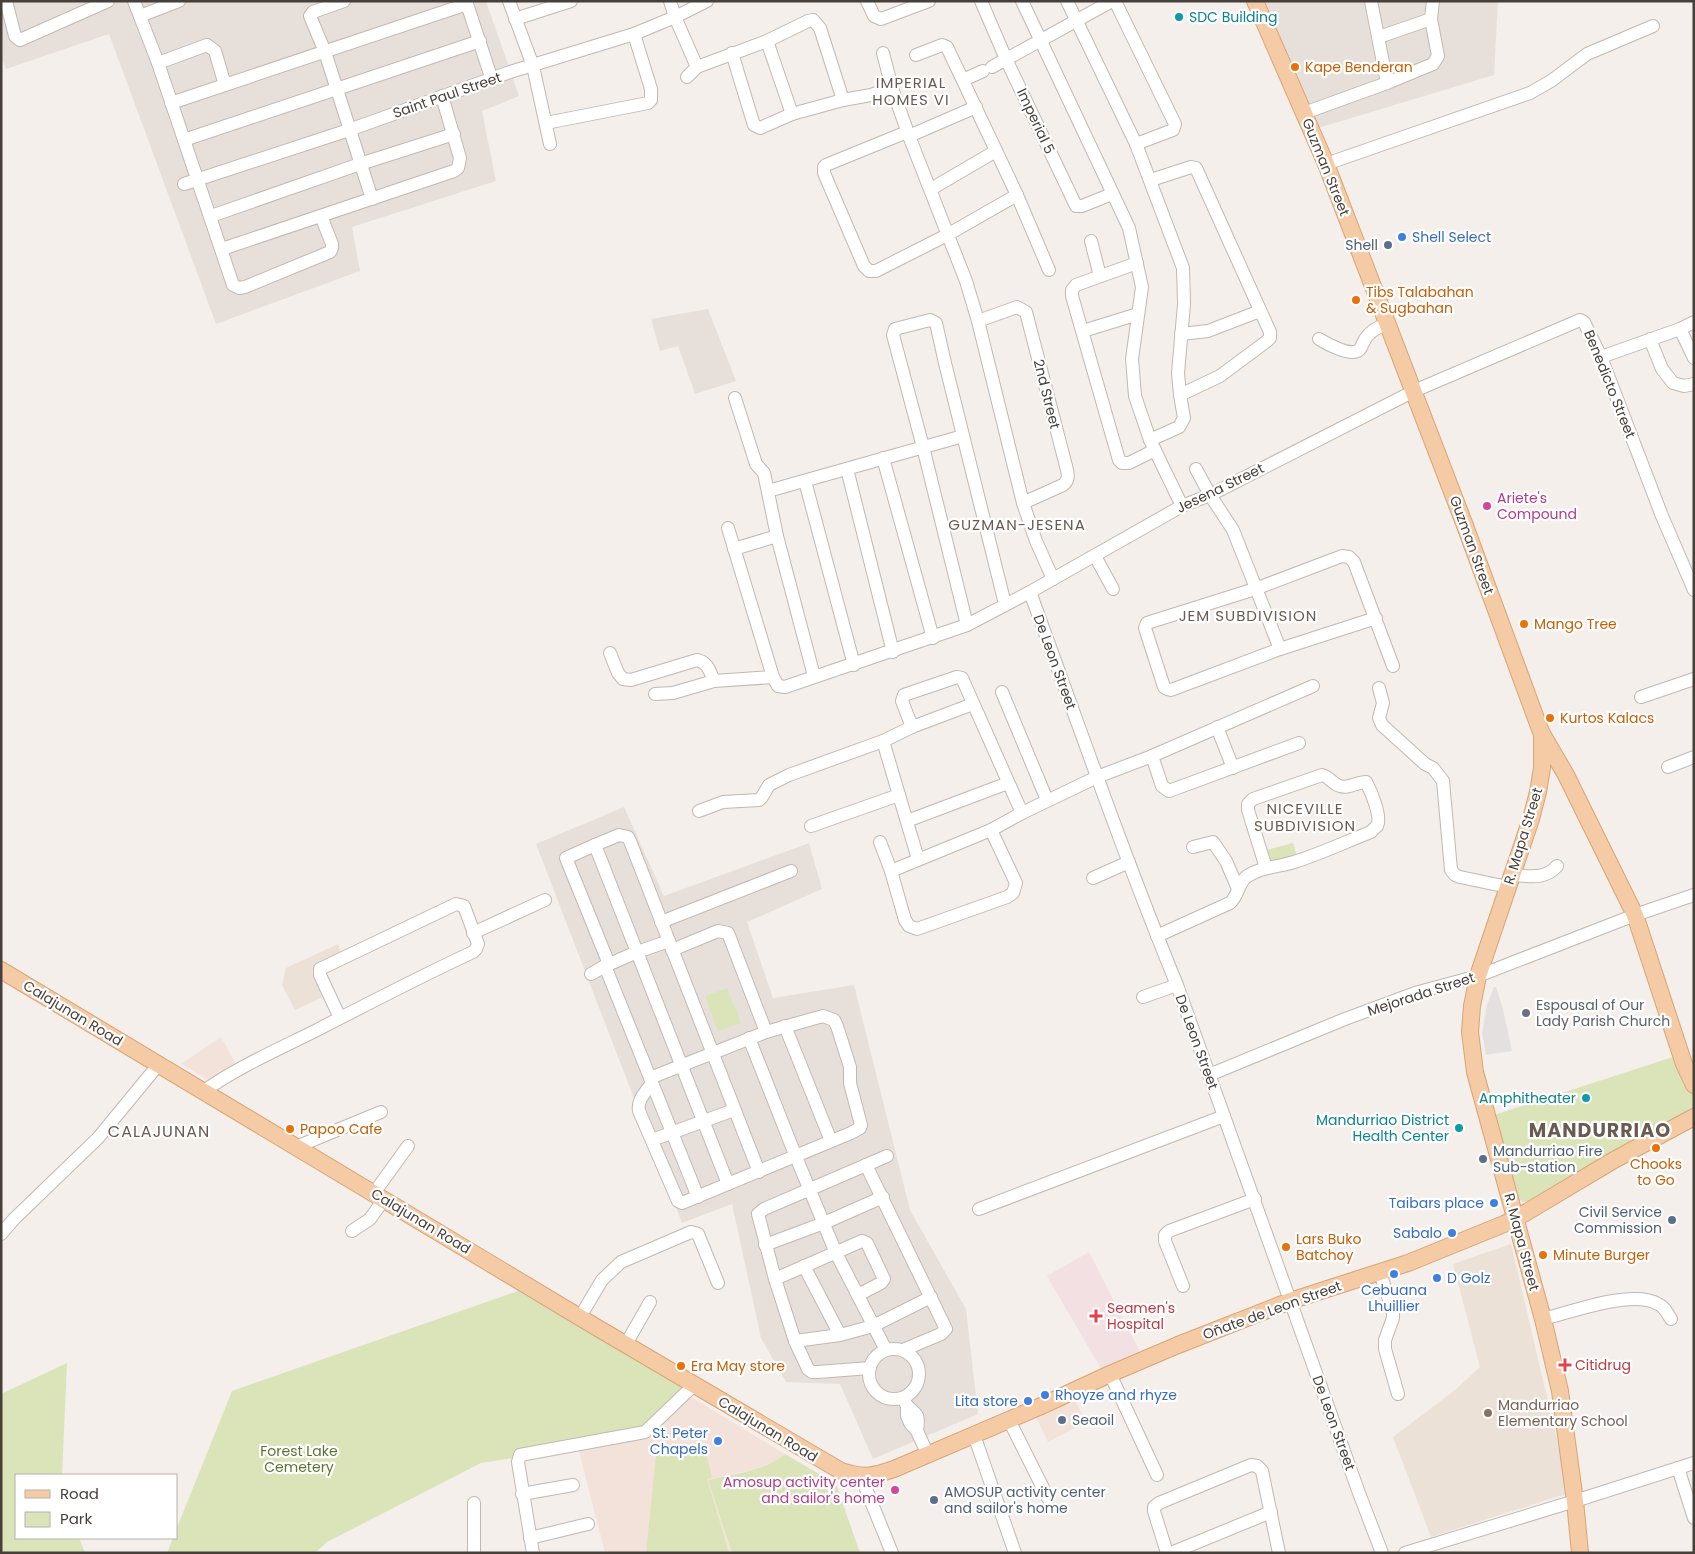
<svg xmlns="http://www.w3.org/2000/svg" width="1695" height="1554" viewBox="0 0 1695 1554" font-family="Poppins,sans-serif">
  <style>
    .residential { fill: #e7e0da }
    .commercial { fill: #f3e2d9 }
    .education { fill: #ebe1d7 }
    .medical { fill: #f3e0e2 }
    .green { fill: #dae4b8 }
    .parking { fill: #e3e0df }
    .lines { fill: none; stroke-linecap: round; stroke-linejoin: round }
    .minor-casing { stroke: #c2b8b1; stroke-width: 14 }
    .major-casing { stroke: #d8a475; stroke-width: 18 }
    .minor { stroke: #fff; stroke-width: 12 }
    .major { stroke: #f4cba4; stroke-width: 16 }
    .culture-dot { fill: #0f9aa8; stroke: #fff; stroke-width: 2 }
    .food-dot { fill: #e8710a; stroke: #fff; stroke-width: 2 }
    .shop-dot { fill: #3f7fe0; stroke: #fff; stroke-width: 2 }
    .service-dot { fill: #5c6f8a; stroke: #fff; stroke-width: 2 }
    .hotel-dot { fill: #d1479c; stroke: #fff; stroke-width: 2 }
    .worship-dot { fill: #6b7280; stroke: #fff; stroke-width: 2 }
    .health-dot { fill: #e0444e; stroke: #fff; stroke-width: 2 }
    .education-dot { fill: #8d6e63; stroke: #fff; stroke-width: 2 }
    .labels { text-anchor: middle; dominant-baseline: central; stroke-width: 4.5; stroke-linejoin: round; paint-order: stroke }
    .culture-label { font-size: 14px; fill: #0d838f; stroke: #fff; text-anchor: end }
    .food-label { font-size: 14px; fill: #c56008; stroke: #fff; text-anchor: start }
    .street-label { font-size: 14px; fill: #473f3a; stroke: #fff }
    .shop-label { font-size: 14px; fill: #366cbe; stroke: #fff; text-anchor: end }
    .service-label { font-size: 14px; fill: #4e5e75; stroke: #fff; text-anchor: start }
    .hotel-label { font-size: 14px; fill: #b23c85; stroke: #fff; text-anchor: start }
    .worship-label { font-size: 14px; fill: #5b616d; stroke: #fff; text-anchor: start }
    .health-label { font-size: 14px; fill: #be3a42; stroke: #fff; text-anchor: start }
    .education-label { font-size: 14px; fill: #785e54; stroke: #fff; text-anchor: start }
    .park-label { font-size: 14px; fill: #5a7432; stroke: #fff }
    .neighbourhood-label { font-size: 15px; letter-spacing: 1px; fill: #695b52; stroke: #fff }
    .quarter-label { font-size: 16px; letter-spacing: 1px; fill: #695b52; stroke: #fff }
    .district-label { font-size: 19px; font-weight: bold; letter-spacing: 1px; fill: #695b52; stroke: #fff }
  </style>
  <rect width="100%" height="100%" fill="#f4efeb"/>
  <g class="residential">
    <path d="M1,1H486L519,96L482,111L496,181L352,227L360,271L216,324L109,34L6,69L1,55Z"/>
    <path d="M1265,1H1498L1494,75L1318,128Z"/>
    <path d="M708,309L736,381L695,394L678,346L660,351L651,319Z"/>
    <path d="M624,807L664,896L809,843L822,889L747,922L773,998L854,985L910,1210L966,1309L978,1414L873,1459L840,1384L786,1382L761,1338L732,1204L682,1223L536,844Z"/>
  </g>
  <g class="commercial">
    <path d="M221,1037L237,1066L210,1081L181,1064Z"/>
    <path d="M688,1395L785,1454L777,1460L755,1469L708,1480L732,1553H605L578,1447Z"/>
    <path d="M1073,1396L1086,1422L1048,1442L1035,1415Z"/>
  </g>
  <g class="education">
    <path d="M338,944L343,956L312,972L323,997L295,1010L282,985L286,968Z"/>
    <path d="M1511,1244L1570,1495L1559,1496L1431,1537L1393,1437L1455,1390L1480,1367L1453,1264Z"/>
  </g>
  <path class="medical" d="M1089,1252L1142,1356L1103,1372L1047,1276Z"/>
  <g class="green">
    <path d="M1293,843L1297,856L1270,864L1266,850Z"/>
    <path d="M727,988L741,1023L718,1031L705,996Z"/>
    <path d="M1676,1056L1694,1097V1110L1528,1201L1523,1202L1516,1197L1494,1115Z"/>
    <path d="M518,1291L684,1388L641,1430L513,1452V1458L481,1463L327,1542L315,1553H167L173,1538H176V1530L232,1391Z"/>
    <path d="M67,1363L62,1475H16V1538H79L85,1553H1V1394Z"/>
    <path d="M692,1448L707,1457L712,1477L707,1479L729,1553H646L656,1456Z"/>
    <path d="M785,1454L836,1484L860,1553H732L708,1480C734,1474 764,1471 785,1454Z"/>
  </g>
  <path class="parking" d="M1494,987H1496L1502,1006L1512,1051L1486,1055L1482,1033L1487,1005Z"/>
  <g class="lines">
    <defs>
      <g id="minor">
        <path d="M6,1L15,36L20,40L108,1"/>
        <path d="M134,1L158,63L233,285L239,288L245,287L330,252L332,248V244L321,216"/>
        <path d="M344,1L313,12L310,16L325,52L372,199"/>
        <path d="M466,1L492,80"/>
        <path d="M509,1L533,66L550,144"/>
        <path d="M670,1L675,17L697,67L767,41L808,21L813,20L820,28L843,100"/>
        <path d="M867,1L874,16L881,19L929,1"/>
        <path d="M981,1L1006,59L1076,206H1082L1112,194"/>
        <path d="M1022,1L1129,228L1142,287L1132,359L1135,396L1150,440L1182,506"/>
        <path d="M1067,1L1136,144L1183,268L1184,304L1178,373L1180,395L1184,418L1179,427L1150,440"/>
        <path d="M1115,1L1175,124L1173,130L1136,144"/>
        <path d="M1371,1L1387,83"/>
        <path d="M140,16L179,1"/>
        <path d="M515,19L571,1"/>
        <path d="M1379,37L1431,19"/>
        <path d="M767,41L792,114"/>
        <path d="M732,53L753,122L754,125L760,128L792,114L843,100L871,95L892,88"/>
        <path d="M883,53L892,88L909,136L966,281L978,321L1023,503L1036,541L1053,579"/>
        <path d="M916,55L942,45L947,47L1017,195L1049,270"/>
        <path d="M158,63L207,45L215,51L225,85"/>
        <path d="M992,67L1112,1"/>
        <path d="M687,77L697,67"/>
        <path d="M963,80L983,71"/>
        <path d="M171,103L467,4"/>
        <path d="M976,107L909,136L907,132L826,165L824,167V173L864,266L869,271H876L947,235L1017,195"/>
        <path d="M1304,113L1387,83L1433,64L1438,56L1431,19L1433,1"/>
        <path d="M546,123L648,103L651,100V89L634,34"/>
        <path d="M184,140L480,41"/>
        <path d="M1326,164L1530,93L1551,81L1587,54L1653,26"/>
        <path d="M1151,180L1191,167L1196,168L1270,332V338L1267,341L1220,376L1180,395"/>
        <path d="M184,184L349,130L510,72L634,34L675,17L707,1"/>
        <path d="M931,189L996,151"/>
        <path d="M211,216L360,164L454,134"/>
        <path d="M1091,241L1100,276"/>
        <path d="M222,249L454,171L458,168L460,158L442,96"/>
        <path d="M1137,263L1076,285L1072,290V296L1119,460L1122,463H1129L1155,450"/>
        <path d="M978,321L1017,307L1026,312L1065,462C1067,471 1071,479 1063,485L1023,503"/>
        <path d="M1680,329L1694,358"/>
        <path d="M1083,331L1138,314"/>
        <path d="M1181,334L1208,331L1260,311"/>
        <path d="M1319,339C1327,344 1351,357 1359,350C1362,347 1361,347 1363,343C1368,332 1376,328 1387,324"/>
        <path d="M1650,339L1662,369L1673,383L1684,386L1694,384"/>
        <path d="M1601,357L1680,329L1694,322"/>
        <path d="M735,398L756,464L764,473L777,536L814,676"/>
        <path d="M883,458L933,638"/>
        <path d="M847,469L893,652"/>
        <path d="M1196,469L1210,495L1233,530L1280,649"/>
        <path d="M805,481L854,665"/>
        <path d="M768,491L963,436"/>
        <path d="M728,528L773,677L778,686L785,687L967,625L1030,592L1182,506L1210,495L1414,391L1580,320L1584,322L1601,357L1662,516L1694,590"/>
        <path d="M734,549L777,536"/>
        <path d="M1095,556L1113,589"/>
        <path d="M1030,592C1078,723 1124,856 1177,985L1359,1493L1382,1553"/>
        <path d="M1376,618L1280,649L1171,690L1167,689L1164,687L1145,628L1147,623L1255,589L1342,556L1349,557L1354,562L1393,666"/>
        <path d="M967,625L923,447L893,335L895,329L930,320L936,323L945,363L1005,604"/>
        <path d="M610,653L618,673L623,679L631,680L697,660C708,662 710,672 714,681"/>
        <path d="M1379,688L1383,703L1379,718L1382,725L1425,764L1433,768L1443,781L1451,870L1455,875L1460,877L1508,887"/>
        <path d="M1002,692L1047,800"/>
        <path d="M655,694L673,693L714,681L773,677"/>
        <path d="M1641,697L1694,679"/>
        <path d="M912,727L902,701L904,695L957,677L962,678L1022,813"/>
        <path d="M1217,727L1233,768"/>
        <path d="M883,741L918,859"/>
        <path d="M1152,756L1162,786L1169,791L1299,743"/>
        <path d="M1668,767L1694,757"/>
        <path d="M699,811L723,802L759,800L762,797L769,785L789,775L883,741L912,727L973,704"/>
        <path d="M907,821L1008,783"/>
        <path d="M811,826L899,795"/>
        <path d="M880,842L891,871L905,920L909,926L917,929L1007,897L1013,893L1016,883L991,830"/>
        <path d="M595,845L566,858L609,964"/>
        <path d="M1193,847L1213,842L1226,861L1238,889"/>
        <path d="M891,871L991,830L1022,813L1097,777L1152,756L1313,686"/>
        <path d="M1512,875C1529,876 1545,880 1557,866"/>
        <path d="M1093,878L1129,862"/>
        <path d="M661,922L791,871"/>
        <path d="M473,933L545,900"/>
        <path d="M1157,936L1230,903C1238,896 1238,884 1246,877C1260,867 1278,867 1294,862C1320,854 1345,842 1371,832C1371,831 1376,827 1377,826C1382,817 1371,791 1366,782C1357,782 1348,789 1340,786C1332,784 1330,777 1322,775L1253,799L1248,804V810L1266,868"/>
        <path d="M669,941L637,952L728,1184"/>
        <path d="M672,950L718,931L728,933L766,1032"/>
        <path d="M591,974L605,966"/>
        <path d="M1143,997L1177,985"/>
        <path d="M785,1026L831,1141"/>
        <path d="M749,1038L796,1157L836,1253L886,1350"/>
        <path d="M1209,1075L1345,1019L1415,993L1478,976L1635,915L1694,895"/>
        <path d="M650,1078L766,1032L823,1016L834,1020L837,1026L850,1067V1083L861,1125L860,1128L851,1133L682,1203L678,1201L639,1111C637,1099 646,1092 652,1083"/>
        <path d="M204,1091C238,1067 277,1050 315,1031C367,1004 419,977 473,952L476,949L478,944L464,906L456,904L320,969V975L340,1018"/>
        <path d="M652,1140L734,1110"/>
        <path d="M296,1147L381,1112"/>
        <path d="M866,1165L946,1329L941,1334L903,1350"/>
        <path d="M374,1193L408,1146"/>
        <path d="M698,1197L605,966L637,952L595,845L619,835L628,837L630,841L759,1172"/>
        <path d="M979,1209L1224,1116"/>
        <path d="M352,1231L370,1219L384,1199"/>
        <path d="M1,1234L14,1219L98,1138L159,1064"/>
        <path d="M765,1245L824,1223L883,1197"/>
        <path d="M804,1266L840,1335"/>
        <path d="M1380,1273L1393,1311V1318L1385,1340V1349L1398,1394"/>
        <path d="M775,1279L862,1241L867,1243L884,1279L881,1283L858,1295"/>
        <path d="M1183,1286L1165,1241V1235L1169,1231L1255,1199"/>
        <path d="M580,1317L602,1280L621,1262L691,1232L698,1234L718,1283"/>
        <path d="M1543,1319C1572,1312 1632,1289 1658,1304C1665,1307 1667,1313 1671,1319"/>
        <path d="M795,1341L840,1335L873,1326L931,1297"/>
        <path d="M626,1344L650,1302"/>
        <circle cx="894" cy="1374" r="25"/>
        <path d="M870,1368L818,1372H812L808,1369L795,1341L775,1279L758,1214L764,1209L887,1156"/>
        <path d="M1110,1374L1157,1475"/>
        <path d="M903,1398L907,1406V1416L910,1423L917,1431L928,1455"/>
        <path d="M907,1406C919,1415 919,1416 917,1431"/>
        <path d="M1009,1420L1048,1498"/>
        <path d="M974,1435L1015,1553"/>
        <path d="M1678,1468L1694,1518"/>
        <path d="M863,1476L866,1489L892,1553"/>
        <path d="M522,1494L573,1485"/>
        <path d="M530,1538L588,1524"/>
        <path d="M474,1553V1503"/>
        <path d="M533,1553L518,1462L520,1455L645,1432L694,1385"/>
        <path d="M1167,1553L1154,1511V1507L1159,1503L1251,1465L1257,1466L1262,1471L1279,1553"/>
        <path d="M1171,1553L1271,1512"/>
        <path d="M1405,1553L1575,1501L1694,1463"/>
      </g>
      <g id="major">
        <path d="M1255,1L1326,164L1464,523L1541,732L1566,775L1635,915L1684,1064L1694,1085"/>
        <path d="M1542,734V768L1538,792L1531,819L1478,976L1472,1006L1470,1032L1475,1072L1543,1319L1560,1391L1575,1501L1580,1553"/>
        <path d="M1,970L596,1327L841,1471C864,1478 871,1477 894,1469L1039,1407L1110,1374L1178,1345L1290,1301L1408,1263L1504,1224L1515,1219L1614,1160L1694,1117"/>
      </g>
    </defs>
    <use href="#minor" class="minor-casing"/>
    <use href="#major" class="major-casing"/>
    <use href="#minor" class="minor"/>
    <use href="#major" class="major"/>
  </g>
  <g class="culture-dot">
    <circle cx="1179" cy="17" r="5"/>
    <circle cx="1586" cy="1098" r="5"/>
    <circle cx="1459" cy="1128" r="5"/>
  </g>
  <g class="food-dot">
    <circle cx="1295" cy="67" r="5"/>
    <circle cx="1356" cy="300" r="5"/>
    <circle cx="1524" cy="624" r="5"/>
    <circle cx="1550" cy="718" r="5"/>
    <circle cx="290" cy="1129" r="5"/>
    <circle cx="1656" cy="1148" r="5"/>
    <circle cx="1286" cy="1247" r="5"/>
    <circle cx="1543" cy="1255" r="5"/>
    <circle cx="681" cy="1366" r="5"/>
  </g>
  <g class="shop-dot">
    <circle cx="1402" cy="237" r="5"/>
    <circle cx="1494" cy="1203" r="5"/>
    <circle cx="1452" cy="1233" r="5"/>
    <circle cx="1394" cy="1274" r="5"/>
    <circle cx="1437" cy="1278" r="5"/>
    <circle cx="1045" cy="1395" r="5"/>
    <circle cx="1028" cy="1401" r="5"/>
    <circle cx="718" cy="1441" r="5"/>
  </g>
  <g class="service-dot">
    <circle cx="1388" cy="245" r="5"/>
    <circle cx="1483" cy="1159" r="5"/>
    <circle cx="1672" cy="1220" r="5"/>
    <circle cx="1062" cy="1420" r="5"/>
    <circle cx="934" cy="1500" r="5"/>
  </g>
  <g class="hotel-dot">
    <circle cx="1487" cy="506" r="5"/>
    <circle cx="895" cy="1490" r="5"/>
  </g>
  <circle class="worship-dot" cx="1526" cy="1013" r="5"/>
  <g class="health-dot">
    <path d="M1093.5 1308.5h5v5h5v5h-5v5h-5v-5h-5v-5h5z"/>
    <path d="M1562.5 1357.5h5v5h5v5h-5v5h-5v-5h-5v-5h5z"/>
  </g>
  <circle class="education-dot" cx="1488" cy="1413" r="5"/>
  <g class="labels">
    <g class="culture-label">
      <text x="1189" y="17" text-anchor="start">SDC Building</text>
      <text x="1576" y="1098">Amphitheater</text>
      <text x="1449" y="1120">Mandurriao District<tspan x="1449" dy="16">Health Center</tspan></text>
    </g>
    <g class="food-label">
      <text x="1305" y="67">Kape Benderan</text>
      <text x="1366" y="292">Tibs Talabahan<tspan x="1366" dy="16">&amp; Sugbahan</tspan></text>
      <text x="1534" y="624">Mango Tree</text>
      <text x="1560" y="718">Kurtos Kalacs</text>
      <text x="300" y="1129">Papoo Cafe</text>
      <text x="1656" y="1164" text-anchor="middle">Chooks<tspan x="1656" dy="16">to Go</tspan></text>
      <text x="1296" y="1239">Lars Buko<tspan x="1296" dy="16">Batchoy</tspan></text>
      <text x="1553" y="1255">Minute Burger</text>
      <text x="691" y="1366">Era May store</text>
    </g>
    <g class="street-label">
      <text transform="translate(447 95) rotate(-19)">Saint Paul Street</text>
      <text transform="translate(1036 121) rotate(65)">Imperial 5</text>
      <text transform="translate(1326 167) rotate(68)">Guzman Street</text>
      <text transform="translate(1610 384) rotate(68)">Benedicto Street</text>
      <text transform="translate(1047 394) rotate(76)">2nd Street</text>
      <text transform="translate(1220 488) rotate(-26)">Jesena Street</text>
      <text transform="translate(1472 545) rotate(70)">Guzman Street</text>
      <text transform="translate(1055 662) rotate(70)">De Leon Street</text>
      <text transform="translate(1523 836) rotate(-73)">R. Mapa Street</text>
      <text transform="translate(1421 994) rotate(-18)">Mejorada Street</text>
      <text transform="translate(73 1013) rotate(31)">Calajunan Road</text>
      <text transform="translate(1197 1042) rotate(70)">De Leon Street</text>
      <text transform="translate(421 1221) rotate(31)">Calajunan Road</text>
      <text transform="translate(1522 1242) rotate(75)">R. Mapa Street</text>
      <text transform="translate(1272 1310) rotate(-20)">Oñate de Leon Street</text>
      <text transform="translate(1334 1423) rotate(70)">De Leon Street</text>
      <text transform="translate(768 1429) rotate(31)">Calajunan Road</text>
    </g>
    <g class="shop-label">
      <text x="1412" y="237" text-anchor="start">Shell Select</text>
      <text x="1484" y="1203">Taibars place</text>
      <text x="1442" y="1233">Sabalo</text>
      <text x="1447" y="1278" text-anchor="start">D Golz</text>
      <text x="1394" y="1290" text-anchor="middle">Cebuana<tspan x="1394" dy="16">Lhuillier</tspan></text>
      <text x="1055" y="1395" text-anchor="start">Rhoyze and rhyze</text>
      <text x="1018" y="1401">Lita store</text>
      <text x="708" y="1433">St. Peter<tspan x="708" dy="16">Chapels</tspan></text>
    </g>
    <g class="service-label">
      <text x="1378" y="245" text-anchor="end">Shell</text>
      <text x="1493" y="1151">Mandurriao Fire<tspan x="1493" dy="16">Sub-station</tspan></text>
      <text x="1662" y="1212" text-anchor="end">Civil Service<tspan x="1662" dy="16">Commission</tspan></text>
      <text x="1072" y="1420">Seaoil</text>
      <text x="944" y="1492">AMOSUP activity center<tspan x="944" dy="16">and sailor's home</tspan></text>
    </g>
    <g class="hotel-label">
      <text x="1497" y="498">Ariete's<tspan x="1497" dy="16">Compound</tspan></text>
      <text x="885" y="1482" text-anchor="end">Amosup activity center<tspan x="885" dy="16">and sailor's home</tspan></text>
    </g>
    <g class="worship-label">
      <text x="1536" y="1005">Espousal of Our<tspan x="1536" dy="16">Lady Parish Church</tspan></text>
    </g>
    <g class="health-label">
      <text x="1107" y="1308">Seamen's<tspan x="1107" dy="16">Hospital</tspan></text>
      <text x="1575" y="1365">Citidrug</text>
    </g>
    <g class="education-label">
      <text x="1498" y="1405">Mandurriao<tspan x="1498" dy="16">Elementary School</tspan></text>
    </g>
    <g class="park-label">
      <text x="299" y="1451">Forest Lake<tspan x="299" dy="16">Cemetery</tspan></text>
    </g>
    <g class="neighbourhood-label">
      <text x="911" y="82">IMPERIAL<tspan x="911" dy="17">HOMES VI</tspan></text>
      <text x="1017" y="524">GUZMAN-JESENA</text>
      <text x="1248" y="615">JEM SUBDIVISION</text>
      <text x="1305" y="808">NICEVILLE<tspan x="1305" dy="17">SUBDIVISION</tspan></text>
    </g>
    <g class="quarter-label">
      <text x="159" y="1131">CALAJUNAN</text>
    </g>
    <g class="district-label">
      <text x="1600" y="1130">MANDURRIAO</text>
    </g>
  </g>
  <rect width="1695" height="1554" fill="none" stroke="#473f3a" stroke-width="5"/>
  <rect x="15" y="1474" width="162" height="65" fill="#ffffff" stroke="#b5b2b0"/>
  <rect x="25" y="1490" width="25" height="8" fill="#f4cba4" stroke="#b5b2b0"/>
  <text x="60" y="1499" font-size="15" fill="#473f3a">Road</text>
  <rect x="25" y="1512" width="25" height="15" fill="#dae4b8" stroke="#b5b2b0"/>
  <text x="60" y="1524" font-size="15" fill="#473f3a">Park</text>
</svg>
